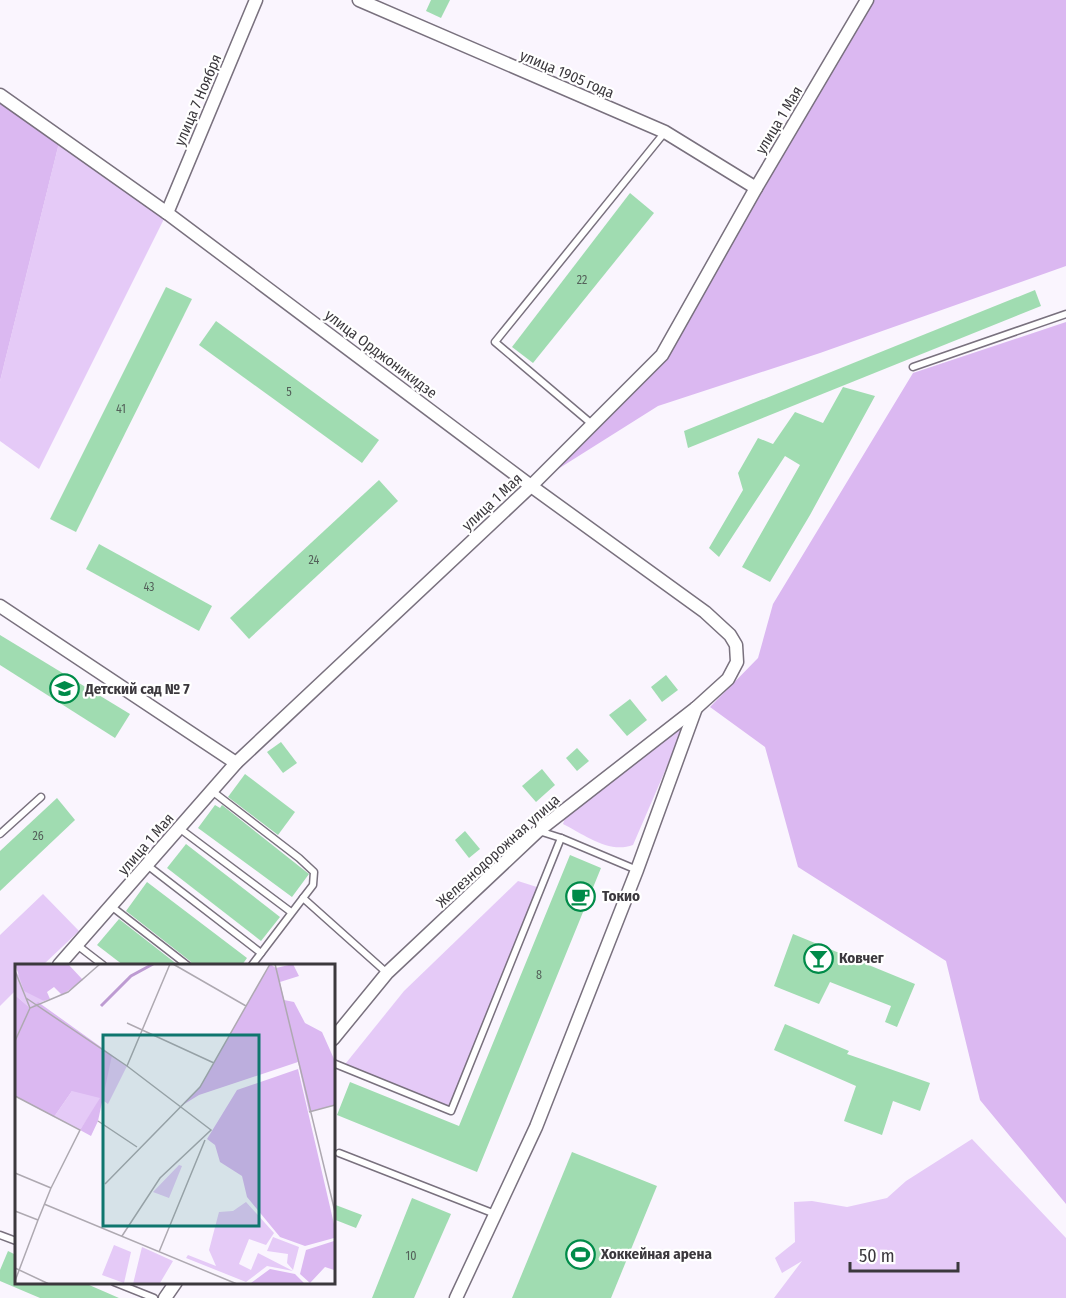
<svg xmlns="http://www.w3.org/2000/svg" width="1066" height="1298" viewBox="0 0 1066 1298" font-family="'Fira Sans Condensed',sans-serif">
  <style>
    .green { fill: #e5caf7 }
    .forest { fill: #dbb8f1 }
    .building { fill: #a0dcb1 }
    .lines { fill: none; stroke-linecap: round; stroke-linejoin: round }
    .lane-casing { stroke: #79717e; stroke-width: 9 }
    .street-casing { stroke: #79717e; stroke-width: 15 }
    .lane { stroke: #fff; stroke-width: 6 }
    .street { stroke: #fff; stroke-width: 12 }
    .labels { text-anchor: middle; dominant-baseline: central; stroke-width: 4.5; stroke-linejoin: round; paint-order: stroke }
    .number-label { font-size: 12px; fill: #54615a }
    .street-label { font-size: 15px; fill: #3b383d; stroke: #fff }
    .poi-label { font-size: 15px; font-weight: bold; fill: #3b383d; stroke: #fff; text-anchor: start }
    .inset-river { fill: none; stroke: #bd9bd2; stroke-width: 3 }
    .inset-road { fill: none; stroke: #aea9b1; stroke-width: 1.5 }
    .view { fill: #0f766e; fill-opacity: 0.15; stroke: #0f766e; stroke-width: 3 }
    .inset-edge { fill: none; stroke: #3b383d; stroke-width: 3 }
  </style>
  <rect width="100%" height="100%" fill="#faf5fe"/>
  <g class="green">
    <path d="M60,139L167,213L39,469L0,441V381Z"/>
    <path d="M687,720L633,845C609,854 585,835 563,824L565,818L608,780Z"/>
    <path d="M518,881L540,888L451,1111L342,1068L404,991Z"/>
    <path d="M43,894L79,931L43,965H16V990L0,1006V935Z"/>
    <path d="M972,1139L1066,1238V1298H774L802,1261L782,1273L775,1258L795,1242L794,1202L812,1201L847,1207L887,1198L906,1181Z"/>
  </g>
  <g class="forest">
    <path d="M867,0H1066V266L820,353L658,406L531,486L662,355Z"/>
    <path d="M0,95L60,139L0,381Z"/>
    <path d="M1066,322V1204L980,1100L946,961L798,867L765,747L710,707L758,658L773,604L913,373Z"/>
  </g>
  <g class="building">
    <path d="M431,0H450L441,18L426,11Z"/>
    <path d="M630,193L654,213L533,363L512,347Z"/>
    <path d="M166,287L192,299L76,532L50,519Z"/>
    <path d="M1035,290L1041,306L688,448L684,431Z"/>
    <path d="M216,321L379,440L362,463L199,345Z"/>
    <path d="M843,387L875,396L810,515L770,582L742,567L800,465L785,456L719,557L709,548L743,490L738,473L758,438L773,444L795,412L823,423Z"/>
    <path d="M379,480L398,501L249,639L230,618Z"/>
    <path d="M99,544L212,606L199,631L86,569Z"/>
    <path d="M0,635L130,714L115,738L0,665Z"/>
    <path d="M666,675L678,690L662,702L651,687Z"/>
    <path d="M630,699L647,720L627,736L609,715Z"/>
    <path d="M281,742L297,763L283,773L267,752Z"/>
    <path d="M577,748L589,761L577,771L566,758Z"/>
    <path d="M542,769L555,785L536,802L522,786Z"/>
    <path d="M245,774L295,812L278,835L228,797Z"/>
    <path d="M57,798L75,820L0,891V851Z"/>
    <path d="M215,805L220,808L222,805L309,874L292,897L198,828Z"/>
    <path d="M465,831L480,849L469,858L455,840Z"/>
    <path d="M186,844L280,917L261,941L167,868Z"/>
    <path d="M570,855L601,868L477,1172L337,1115L350,1082L459,1126Z"/>
    <path d="M147,882L247,958L242,965H192L190,961L126,911Z"/>
    <path d="M119,919L178,965H123L97,945Z"/>
    <path d="M793,934L915,984L897,1027L885,1022L891,1006L830,982L819,1004L774,986Z"/>
    <path d="M785,1024L849,1051L847,1054L930,1083L920,1111L893,1101L882,1135L844,1121L856,1086L774,1050Z"/>
    <path d="M572,1152L657,1186L611,1298H512Z"/>
    <path d="M412,1198L451,1214L414,1298H372Z"/>
    <path d="M333,1204L362,1215L356,1228L333,1219Z"/>
    <path d="M8,1251L16,1255V1281H80L119,1298H40L0,1281V1270Z"/>
  </g>
  <g class="lines">
    <defs>
      <g id="lane">
        <path d="M913,367L1066,314"/>
        <path d="M593,425L495,342L665,132"/>
        <path d="M212,791L299,858L314,872L313,885L303,898L387,973"/>
        <path d="M179,828L291,912"/>
        <path d="M539,831L561,838L637,870"/>
        <path d="M0,834L41,797"/>
        <path d="M147,865L261,953"/>
        <path d="M111,906L187,965"/>
        <path d="M77,945L103,965"/>
        <path d="M252,965L303,898"/>
        <path d="M333,1063L451,1111L561,838"/>
        <path d="M339,1153L495,1214"/>
        <path d="M0,1235L16,1241"/>
        <path d="M114,1282L154,1298"/>
      </g>
      <g id="street">
        <path d="M359,0L665,132L756,188"/>
        <path d="M0,95L167,213L531,486L705,612L730,635L736,645L737,662L728,679L696,708L538,831L387,973L333,1039"/>
        <path d="M167,213L256,0"/>
        <path d="M0,606L236,763"/>
        <path d="M59,965L236,763L531,486L662,355L756,188L867,0"/>
        <path d="M165,1298L176,1282"/>
        <path d="M456,1298L536,1127L637,870L696,708"/>
      </g>
    </defs>
    <use href="#lane" class="lane-casing"/>
    <use href="#street" class="street-casing"/>
    <use href="#lane" class="lane"/>
    <use href="#street" class="street"/>
  </g>
  <defs>
    <symbol id="school-ring" viewBox="-11 -11 22 22"><circle r="9.5" fill="#fff" stroke="#008b49" stroke-width="1.5"/><path d="M0-5L7-2L0 1L-7-2ZM-4 1L0 2.5L4 1V4Q0 6-4 4Z" fill="#008b49"/></symbol>
    <symbol id="cafe-ring" viewBox="-11 -11 22 22"><circle r="9.5" fill="#fff" stroke="#008b49" stroke-width="1.5"/><path d="M-5.5-4.5H6V0H3Q3 3.5 0 3.5H-2.5Q-5.5 3.5-5.5 0ZM3-3.2v2h1.7v-2ZM-6 4.5H4V6H-6Z" fill="#008b49"/></symbol>
    <symbol id="bar-ring" viewBox="-11 -11 22 22"><circle r="9.5" fill="#fff" stroke="#008b49" stroke-width="1.5"/><path d="M-6-5H6L.8 .8V4.5H3.5V6h-7V4.5H-.8V.8Z" fill="#008b49"/></symbol>
    <symbol id="stadium-ring" viewBox="-11 -11 22 22"><circle r="9.5" fill="#fff" stroke="#008b49" stroke-width="1.5"/><path d="M0-5a6.5 5 0 1 0 0 10a6.5 5 0 1 0 0-10ZM-3.5-1.8h7v3.6h-7Z" fill="#008b49"/></symbol>
  </defs>
  <g fill-rule="evenodd">
    <use href="#school-ring" x="48" y="672" width="33" height="33"/>
    <use href="#cafe-ring" x="564" y="880" width="33" height="33"/>
    <use href="#bar-ring" x="802" y="942" width="33" height="33"/>
    <use href="#stadium-ring" x="564" y="1238" width="33" height="33"/>
  </g>
  <g class="labels">
    <g class="number-label">
      <text x="582" y="280">22</text>
      <text x="289" y="392">5</text>
      <text x="121" y="409">41</text>
      <text x="314" y="560">24</text>
      <text x="149" y="587">43</text>
      <text x="38" y="836">26</text>
      <text x="539" y="975">8</text>
      <text x="411" y="1256">10</text>
    </g>
    <g class="street-label">
      <text transform="translate(567 74) rotate(23)">улица 1905 года</text>
      <text transform="translate(198 100) rotate(-67)">улица 7 Ноября</text>
      <text transform="translate(779 120) rotate(-59)">улица 1 Мая</text>
      <text transform="translate(381 354) rotate(37)">улица Орджоникидзе</text>
      <text transform="translate(492 502) rotate(-43)">улица 1 Мая</text>
      <text transform="translate(146 844) rotate(-49)">улица 1 Мая</text>
      <text transform="translate(498 851) rotate(-42)">Железнодорожная улица</text>
    </g>
    <g class="poi-label">
      <text x="85" y="689">Детский сад № 7</text>
      <text x="602" y="896">Токио</text>
      <text x="839" y="958">Ковчег</text>
      <text x="601" y="1254">Хоккейная арена</text>
    </g>
  </g>
  <g transform="translate(15 964)">
    <rect width="320" height="320" fill="#faf5fe"/>
    <path d="M0,7L29,37L15,44L0,31ZM97,91L112,102L93,140L86,135L65,166L39,153L57,127ZM164,201L167,202L154,234L138,228ZM231,238L259,269L251,281L234,275L224,300L236,306L243,289L278,307L252,302L231,318L171,294L173,291L201,302L194,286L204,248L218,247ZM258,273L284,283L278,306L272,299L273,290L252,287ZM99,281L116,288L109,319L87,311ZM127,283L158,297L145,319L118,320Z" fill="#e5caf7"/>
    <path d="M0,0H53L68,16L47,31L39,23L32,28L35,35L29,37L9,27ZM255,0L261,4L278,0L284,12L265,18L269,36L279,38L290,59L307,68L319,95V141L294,148L283,98L184,131L166,142L185,123ZM0,31L15,44L23,38L97,91L83,157L76,172L65,166L85,134L57,127L39,153L0,132ZM283,105L319,260V274L290,282L265,273L232,233L227,212L205,198L200,181L192,175L222,126ZM319,277V306L310,303L295,319L285,310L291,286ZM255,305L280,310L289,319H236Z" fill="#dbb8f1"/>
    <path class="inset-river" d="M86,42L116,12L138,0"/>
    <path class="inset-road" d="M158,0L231,42M260,0L320,248M0,7L15,44M11,34L112,102L196,166L145,214L107,272M112,59L199,99M0,77L15,44L53,28L85,0M112,102L155,0M0,132L65,166L36,224M294,148L320,141M83,157L122,183M0,209L36,224L23,256L0,247M90,220L185,123L255,0M29,240L222,320M144,288L190,176M0,304L34,320M0,317L23,256"/>
    <path class="view" d="M88,71H244V262H88Z"/>
    <rect width="320" height="320" class="inset-edge"/>
  </g>
  <path d="M850 1262v9h108v-9" fill="none" stroke="#3b383d" stroke-width="3"/>
  <text x="859" y="1262" font-size="18" fill="#3b383d" stroke="#ffffff" stroke-width="4.5" paint-order="stroke">50 m</text>
</svg>
